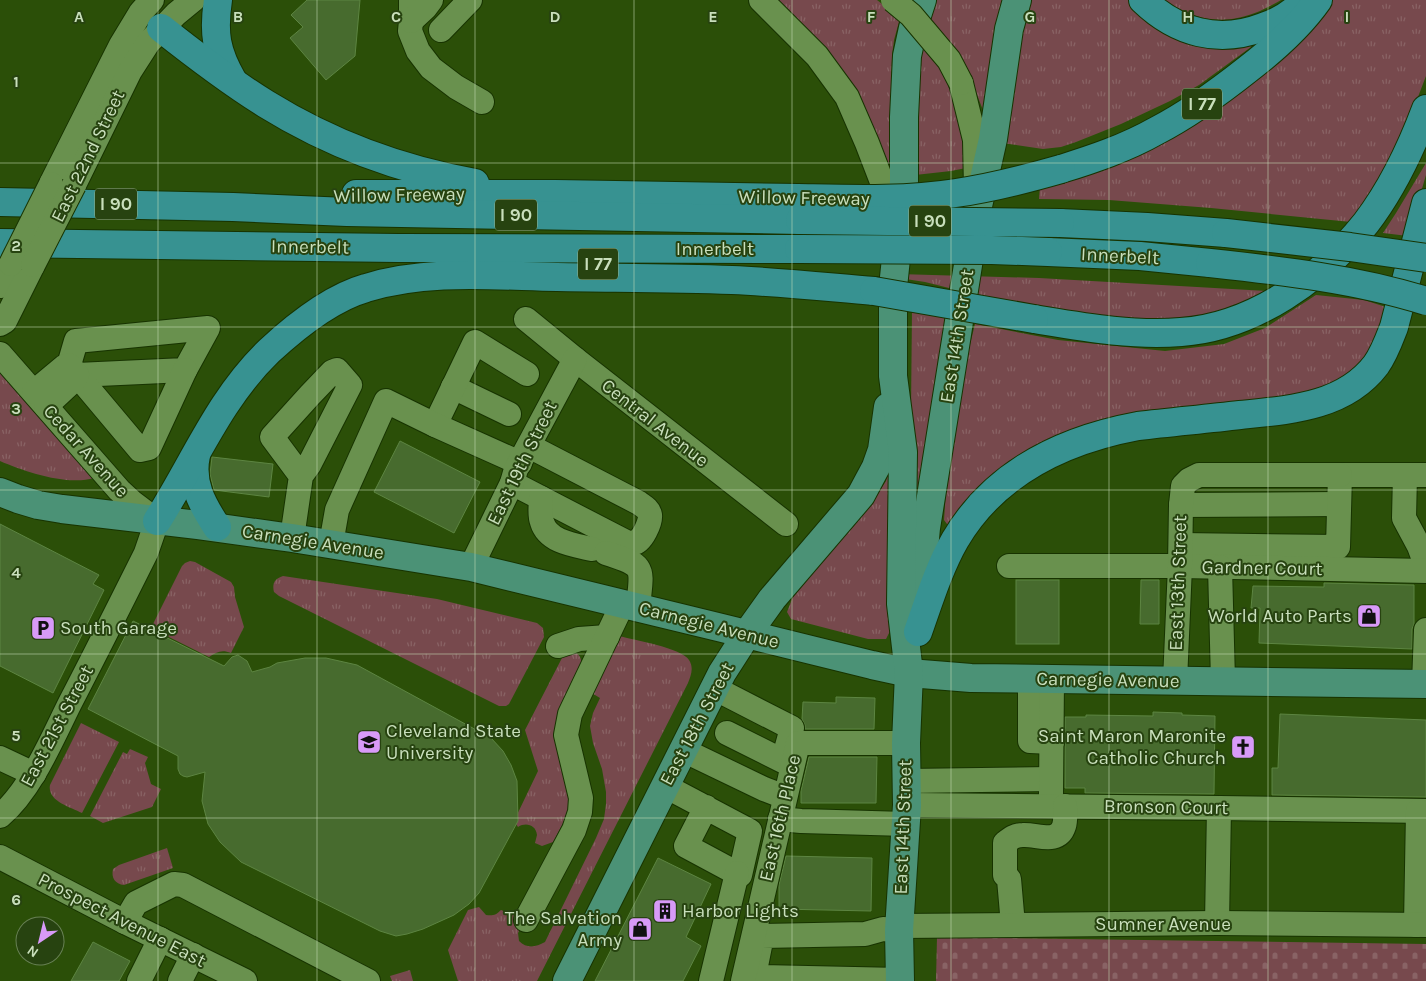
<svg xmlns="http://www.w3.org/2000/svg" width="1426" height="981" viewBox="0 0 1426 981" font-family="Karla,sans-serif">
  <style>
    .grass { fill: url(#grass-tufts) }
    .cemetery { fill: url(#cemetery-stones) }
    .building { fill: #476b2e; stroke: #5d8542 }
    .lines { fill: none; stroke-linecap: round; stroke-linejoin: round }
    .minor-casing { stroke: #173300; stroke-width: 26 }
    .major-casing { stroke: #173300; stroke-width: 30 }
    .highway-casing { stroke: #173300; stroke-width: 30 }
    .minor { stroke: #69914e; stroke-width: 24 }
    .major { stroke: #4b9276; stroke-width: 28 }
    .highway { stroke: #379291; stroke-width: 28 }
    .minor-bridge-casing { stroke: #173300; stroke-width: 26; stroke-linecap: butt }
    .highway-bridge-casing { stroke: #173300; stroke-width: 30; stroke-linecap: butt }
    .minor-bridge { stroke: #69914e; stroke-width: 24 }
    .highway-bridge { stroke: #379291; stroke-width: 28 }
    .grid { fill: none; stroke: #c9dfbc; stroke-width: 1; stroke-opacity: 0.55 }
    .labels { text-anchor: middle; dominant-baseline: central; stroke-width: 4; stroke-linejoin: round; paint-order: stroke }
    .shield { fill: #274310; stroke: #98b088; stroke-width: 1 }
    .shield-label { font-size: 18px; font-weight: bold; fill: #c9dfbc }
    .street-label { font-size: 19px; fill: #c9dfbc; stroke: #274310 }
    .poi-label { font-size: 19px; fill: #c9dfbc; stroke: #274310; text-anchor: end }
    .grid-label { font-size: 16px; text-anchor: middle; font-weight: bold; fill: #c9dfbc; stroke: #274310; stroke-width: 4; stroke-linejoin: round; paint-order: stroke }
  </style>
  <defs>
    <pattern id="grass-tufts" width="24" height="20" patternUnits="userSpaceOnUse" patternTransform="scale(1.25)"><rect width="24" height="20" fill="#77494d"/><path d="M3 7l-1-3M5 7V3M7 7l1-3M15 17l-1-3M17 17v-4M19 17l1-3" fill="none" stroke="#896365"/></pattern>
    <pattern id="cemetery-stones" width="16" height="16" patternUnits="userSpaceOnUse" patternTransform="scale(1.25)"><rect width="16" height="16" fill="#77494d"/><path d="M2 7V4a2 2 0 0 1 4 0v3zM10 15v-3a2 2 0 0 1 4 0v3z" fill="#896365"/></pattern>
  </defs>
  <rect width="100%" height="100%" fill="#2b4f08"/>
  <g class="grass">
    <path d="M775,0H877L900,18L894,40L892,55L889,166H883Z"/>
    <path d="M934,0H1007L983,110L967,70L962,121L966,168L951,171L915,175L916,92L928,16Z"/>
    <path d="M1027,0H1133L1248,40L1251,47L1199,85L1170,101L1121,124L1076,142L1061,147L1043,149L1002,143Z"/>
    <path d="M1164,0H1281C1275,4 1267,7 1260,11C1224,26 1196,21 1164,0Z"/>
    <path d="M1327,0H1426V76L1408,123L1378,181L1351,222L1211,208L1109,200L1039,199L1040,186L1077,174Z"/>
    <path d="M1426,163V175L1408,236L1383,233L1396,213Z"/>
    <path d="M898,274L1039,278L1267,291L1216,318L1127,326L1001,301L925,282L899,278Z"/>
    <path d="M1316,295L1364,300L1389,308L1384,337L1349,380L1320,392L1095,426L950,528L944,520L948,461L963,374L975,324L1058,340L1165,351L1224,344L1265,328Z"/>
    <path d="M912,310L947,317L916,513L910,511Z"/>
    <path d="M0,366L94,478C68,486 25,472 0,461Z"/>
    <path d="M891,464V629L886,639H868L791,619L787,612L794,594L870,506L886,481Z"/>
    <path d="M190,561L195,562L231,582L234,587L235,597L244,627L231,653C222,649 216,652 209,657L151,628L182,566L185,563Z"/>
    <path d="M283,576L437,599L537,623L543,628L544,637L509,704L506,706H499L279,596L274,592C272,584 274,579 283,576Z"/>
    <path d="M619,636C634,640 682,648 689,660C694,668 691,675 688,683L537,981H458L448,950L468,910L479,907L486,915C493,916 496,915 501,910L520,918L523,923L518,933L519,941C527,949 536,947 545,942L596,838L604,819L606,804V792L602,769L593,743L590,726L593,713L600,698L590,692Z"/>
    <path d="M576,653C580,655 582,660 581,665L562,703L573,785L570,810L553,842L542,846L535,843L537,835C536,825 526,822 518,827L514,821L538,771L525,730L563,656Z"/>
    <path d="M81,723L119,742L82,813C70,807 47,801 50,785Z"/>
    <path d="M130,749L148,757L145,763L151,784L161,789L152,807L103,823L90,816L123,752L127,754Z"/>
    <path d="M167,848L173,868L124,885C115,884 111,878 113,869L119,865Z"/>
    <path d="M410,970L413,981H392L390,976Z"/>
  </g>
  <path class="cemetery" d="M937,937L1426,944V981H936Z"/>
  <g class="building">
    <path d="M307,0H360L355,56L326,80L290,38L303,27L291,15Z"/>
    <path d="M400,441L480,482L454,533L374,492Z"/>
    <path d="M212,457L273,464L269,497L214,490L210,474Z"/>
    <path d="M0,524L99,575L93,584L104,590L53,693L0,666Z"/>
    <rect x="1016" y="580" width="43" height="64"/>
    <path d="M1141,580H1159V624H1140Z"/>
    <path d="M1324,583L1414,585V624L1412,629V649L1259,643L1260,608H1251L1253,586L1324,587Z"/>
    <path d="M133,621L224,666L232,657L238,655L247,661L252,672L270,667L277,663L305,658H326L357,665L491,738L503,751L511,765L517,781L518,821L479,893L469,904L454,915L423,929L407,934L396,936L380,931L241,862L220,842L208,824L202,801L205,772L187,777L183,776L180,774L178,769V756L88,709Z"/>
    <path d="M836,697L875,698L874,729H805V725L802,719L803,702L836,703Z"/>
    <path d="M1153,712L1182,713V715L1215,716L1214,794L1085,793V788H1065V717H1086V715L1153,716Z"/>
    <path d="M1280,714L1426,720V797L1272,795V768H1278Z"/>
    <path d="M809,757H877L876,803H801V791Z"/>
    <path d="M786,856L872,858L871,911L779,909V885Z"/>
    <path d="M658,858L711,884L686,937L701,946L683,981H595Z"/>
    <path d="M93,942L130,961L119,981H71Z"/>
  </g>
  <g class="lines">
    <defs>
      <g id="minor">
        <path d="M411,0V21L410,31L418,51L431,68L456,87L482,102"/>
        <path d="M761,0L817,56L847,97L867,143L882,182L889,215"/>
        <path d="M411,21L425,8L431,0"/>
        <path d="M441,30L470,0"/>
        <path d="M961,83L975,140L976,188"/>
        <path d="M51,184L121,45L141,12L152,0"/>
        <path d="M74,185L130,71L148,43L176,14L193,0"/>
        <path d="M0,286L11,264"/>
        <path d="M526,319L575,359L786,524"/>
        <path d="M0,324L5,321L33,265"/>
        <path d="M0,354L119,490L132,502L157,521L146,553C121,603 96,653 70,703C52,739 31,790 0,816"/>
        <path d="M69,365L76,341L208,328L185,370L77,375"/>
        <path d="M77,375L140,450L149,448L185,370"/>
        <path d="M453,387L509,414"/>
        <path d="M34,392L64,367L69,365L77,375L75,379L46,406"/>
        <path d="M435,425L475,342L527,374"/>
        <path d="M1405,475L1404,518L1419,546L1426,565"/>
        <path d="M512,483L626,542C628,542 631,544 634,543C642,542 651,522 650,515C649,509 643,506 639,503L529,446"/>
        <path d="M541,498C541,505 539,515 542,522C548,542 574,545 592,549"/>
        <path d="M1181,505L1339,504"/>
        <path d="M292,538L301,476L309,465L350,385L337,370L332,372L310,395L272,437L301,476"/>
        <path d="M331,544L337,510L386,401L435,425L520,463"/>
        <path d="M1181,545L1338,547L1340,475H1426"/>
        <path d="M606,553C647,566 642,567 638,607"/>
        <path d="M1009,566H1180L1426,571"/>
        <path d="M471,567L512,483L516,469L575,359"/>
        <path d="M1220,567L1223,681"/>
        <path d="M558,646L579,639L607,637"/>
        <path d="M1030,678V741L1052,742"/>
        <path d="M1175,681L1180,566L1181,505L1183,486L1189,480L1199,475H1340"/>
        <path d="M1424,684L1426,630"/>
        <path d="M714,688L792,728L783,761L727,733"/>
        <path d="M683,750L764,789L785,797"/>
        <path d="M0,758L34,774"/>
        <path d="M906,781L1051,779"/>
        <path d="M665,786L750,831L740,875L686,846L706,807"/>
        <path d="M1051,794L1052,679"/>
        <path d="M907,805L1219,808L1426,811"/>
        <path d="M780,819L801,821L906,824"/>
        <path d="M0,857L125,922L245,981"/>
        <path d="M526,920L574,830L580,812L581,798L566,735L570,714L623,603"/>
        <path d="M125,922L136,903L174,884L183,885L368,981"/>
        <path d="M1217,923L1219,808"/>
        <path d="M1013,925L1009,879L1005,875V843C1011,838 1015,835 1023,835C1037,834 1058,845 1064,826C1066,820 1065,812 1065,806"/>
        <path d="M1416,925L1418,811"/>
        <path d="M900,926L1217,923L1426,925"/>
        <path d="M899,930L883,929L865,934L762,936L755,971L761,977L900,980"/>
        <path d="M139,981L160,939"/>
        <path d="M180,981L193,955"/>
        <path d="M711,981L737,873"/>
        <path d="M743,981L798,743H906"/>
      </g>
      <g id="major">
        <path d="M0,492L18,499L38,505L62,509L198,525L292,538L471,567L722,628L872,665L909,673L971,678L1426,684"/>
        <path d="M919,618L921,580L926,528L976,215L993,139L1009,29L1017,0"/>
        <path d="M567,981L722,673L747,634L772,599L861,495L876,467L882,450L888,407"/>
        <path d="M900,981L899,930L907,805L906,743L909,673L901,604L903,452L893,376V287L904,182V117L907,56L913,28L922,0"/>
      </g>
      <g id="highway">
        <path d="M218,0C213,33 216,52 233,81"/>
        <path d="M1143,0C1177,33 1219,44 1263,27C1278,22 1292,14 1302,3"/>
        <path d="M161,28C195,55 229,81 266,104C329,143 402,170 475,183"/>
        <path d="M1061,169C1093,159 1126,148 1156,131C1189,114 1219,92 1248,69C1274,49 1299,27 1318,0"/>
        <path d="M356,194H556L798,198"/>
        <path d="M0,202L233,207L347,212L800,220"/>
        <path d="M1060,223L1147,227L1226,233"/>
        <path d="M0,243L398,248L799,249"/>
        <path d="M1048,252L1140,256L1210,263"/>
        <path d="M1034,319C1083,327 1132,336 1181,332C1253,327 1322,278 1366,223C1392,189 1411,149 1426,109"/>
        <path d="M196,455C190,483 202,504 217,527"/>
        <path d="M157,521C194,463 219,399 269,351C296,326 331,298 366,288C427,269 495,276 557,277C615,278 674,278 732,280C779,282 826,287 874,291"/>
        <path d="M918,632C929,601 939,568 955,540C995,472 1063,440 1138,426C1172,422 1206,419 1240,415C1289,410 1344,407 1376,365C1384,354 1389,340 1394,327L1426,203"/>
      </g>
    </defs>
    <use href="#minor" class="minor-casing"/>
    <use href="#major" class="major-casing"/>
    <use href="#highway" class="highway-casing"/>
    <use href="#minor" class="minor"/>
    <use href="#major" class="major"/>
    <use href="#highway" class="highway"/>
    <defs>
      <g id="minor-bridge">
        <path d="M893,0L911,15L949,60L961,83"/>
        <path d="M11,264L51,184"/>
        <path d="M33,265L74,185"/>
      </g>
      <g id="highway-bridge">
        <path d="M798,198C851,199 904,201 956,193C991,188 1026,179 1061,169"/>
        <path d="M800,220L1060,223"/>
        <path d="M1226,233L1350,247L1426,258"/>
        <path d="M799,249L992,250L1048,252"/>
        <path d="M1210,263C1283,271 1356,279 1426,301"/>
        <path d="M874,291L1034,319"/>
      </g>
    </defs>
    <use href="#minor-bridge" class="minor-bridge-casing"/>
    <use href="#highway-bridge" class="highway-bridge-casing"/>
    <use href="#minor-bridge" class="minor-bridge"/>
    <use href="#highway-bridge" class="highway-bridge"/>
  </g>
  <path class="grid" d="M158,0V981M317,0V981M475,0V981M634,0V981M792,0V981M951,0V981M1109,0V981M1268,0V981M0,163H1426M0,327H1426M0,490H1426M0,654H1426M0,818H1426"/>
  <defs>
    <symbol id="shop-square" viewBox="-11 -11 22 22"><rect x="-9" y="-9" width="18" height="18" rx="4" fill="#d89af8" stroke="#274310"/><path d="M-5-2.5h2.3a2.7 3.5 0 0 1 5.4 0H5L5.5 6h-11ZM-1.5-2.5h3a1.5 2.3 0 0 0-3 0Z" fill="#111"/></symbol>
    <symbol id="parking-square" viewBox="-11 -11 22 22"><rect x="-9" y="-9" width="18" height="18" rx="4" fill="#d89af8" stroke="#274310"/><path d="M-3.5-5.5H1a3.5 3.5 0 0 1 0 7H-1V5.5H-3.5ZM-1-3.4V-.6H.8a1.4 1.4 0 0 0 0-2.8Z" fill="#111"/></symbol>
    <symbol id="university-square" viewBox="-11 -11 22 22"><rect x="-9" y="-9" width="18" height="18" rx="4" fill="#d89af8" stroke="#274310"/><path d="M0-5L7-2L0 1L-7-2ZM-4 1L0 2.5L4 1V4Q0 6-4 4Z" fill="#111"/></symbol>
    <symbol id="church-square" viewBox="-11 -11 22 22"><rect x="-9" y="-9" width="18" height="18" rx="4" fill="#d89af8" stroke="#274310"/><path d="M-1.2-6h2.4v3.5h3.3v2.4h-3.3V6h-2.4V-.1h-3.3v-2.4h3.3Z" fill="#111"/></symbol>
    <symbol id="building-square" viewBox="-11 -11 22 22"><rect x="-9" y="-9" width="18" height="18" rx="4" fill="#d89af8" stroke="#274310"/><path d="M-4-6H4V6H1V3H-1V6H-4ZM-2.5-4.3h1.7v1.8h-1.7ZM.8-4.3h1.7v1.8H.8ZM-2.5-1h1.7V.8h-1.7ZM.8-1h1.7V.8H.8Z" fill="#111"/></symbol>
  </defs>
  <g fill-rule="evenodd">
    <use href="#shop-square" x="1355" y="602" width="28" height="28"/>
    <use href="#parking-square" x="29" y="614" width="28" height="28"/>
    <use href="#university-square" x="355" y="728" width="28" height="28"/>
    <use href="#church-square" x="1229" y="733" width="28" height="28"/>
    <use href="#building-square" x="651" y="897" width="28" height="28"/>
    <use href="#shop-square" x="626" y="915" width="28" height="28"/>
  </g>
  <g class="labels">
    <g class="shield">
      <rect x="1182" y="88.5" width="40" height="31" rx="4"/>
      <rect x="95" y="188.5" width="42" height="31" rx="4"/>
      <rect x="495" y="199.5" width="42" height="31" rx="4"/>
      <rect x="909" y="205.5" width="42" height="31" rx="4"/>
      <rect x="578" y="248.5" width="40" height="31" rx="4"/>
    </g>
    <g class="shield-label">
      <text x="1202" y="104">I 77</text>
      <text x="116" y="204">I 90</text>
      <text x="516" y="215">I 90</text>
      <text x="930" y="221">I 90</text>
      <text x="598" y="264">I 77</text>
    </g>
    <g class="street-label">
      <text transform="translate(88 156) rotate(-64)">East 22nd Street</text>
      <text transform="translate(399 195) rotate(-1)">Willow Freeway</text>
      <text transform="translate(804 198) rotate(1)">Willow Freeway</text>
      <text transform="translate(310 247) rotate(1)">Innerbelt</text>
      <text x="715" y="249">Innerbelt</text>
      <text transform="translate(1120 256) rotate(3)">Innerbelt</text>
      <text transform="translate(957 336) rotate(-81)">East 14th Street</text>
      <text transform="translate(655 423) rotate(38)">Central Avenue</text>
      <text transform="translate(86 451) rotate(48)">Cedar Avenue</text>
      <text transform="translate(522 463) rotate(-64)">East 19th Street</text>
      <text transform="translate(313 542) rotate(9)">Carnegie Avenue</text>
      <text transform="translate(1262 568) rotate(1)">Gardner Court</text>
      <text transform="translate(1178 583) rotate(-88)">East 13th Street</text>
      <text transform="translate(709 625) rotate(14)">Carnegie Avenue</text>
      <text transform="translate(1108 680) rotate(1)">Carnegie Avenue</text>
      <text transform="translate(697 724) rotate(-62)">East 18th Street</text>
      <text transform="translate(57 726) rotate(-62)">East 21st Street</text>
      <text transform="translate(1166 807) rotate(1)">Bronson Court</text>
      <text transform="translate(780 818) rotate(-77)">East 16th Place</text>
      <text transform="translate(903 827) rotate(-88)">East 14th Street</text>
      <text transform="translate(122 920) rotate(27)">Prospect Avenue East</text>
      <text x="1163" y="924">Sumner Avenue</text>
    </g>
    <g class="poi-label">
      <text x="1352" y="616">World Auto Parts</text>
      <text x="60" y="628" text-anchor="start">South Garage</text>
      <text x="386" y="731" text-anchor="start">Cleveland State<tspan x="386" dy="22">University</tspan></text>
      <text x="1226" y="736">Saint Maron Maronite<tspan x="1226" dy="22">Catholic Church</tspan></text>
      <text x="682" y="911" text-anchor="start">Harbor Lights</text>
      <text x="622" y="918">The Salvation<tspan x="622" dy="22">Army</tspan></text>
    </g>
  </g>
  <g class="grid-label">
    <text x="79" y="22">A</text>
    <text x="238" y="22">B</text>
    <text x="396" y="22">C</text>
    <text x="555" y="22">D</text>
    <text x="713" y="22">E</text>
    <text x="871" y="22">F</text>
    <text x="1030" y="22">G</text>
    <text x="1188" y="22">H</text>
    <text x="1347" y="22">I</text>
    <text x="16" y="87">1</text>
    <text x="16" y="251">2</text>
    <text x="16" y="414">3</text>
    <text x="16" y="578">4</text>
    <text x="16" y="741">5</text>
    <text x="16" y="905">6</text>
  </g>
  <g transform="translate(40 941) rotate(215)"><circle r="24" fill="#274310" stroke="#688155"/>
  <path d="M0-4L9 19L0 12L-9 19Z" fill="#d89af8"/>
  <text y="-8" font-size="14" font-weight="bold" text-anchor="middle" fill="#c9dfbc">N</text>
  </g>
</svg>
